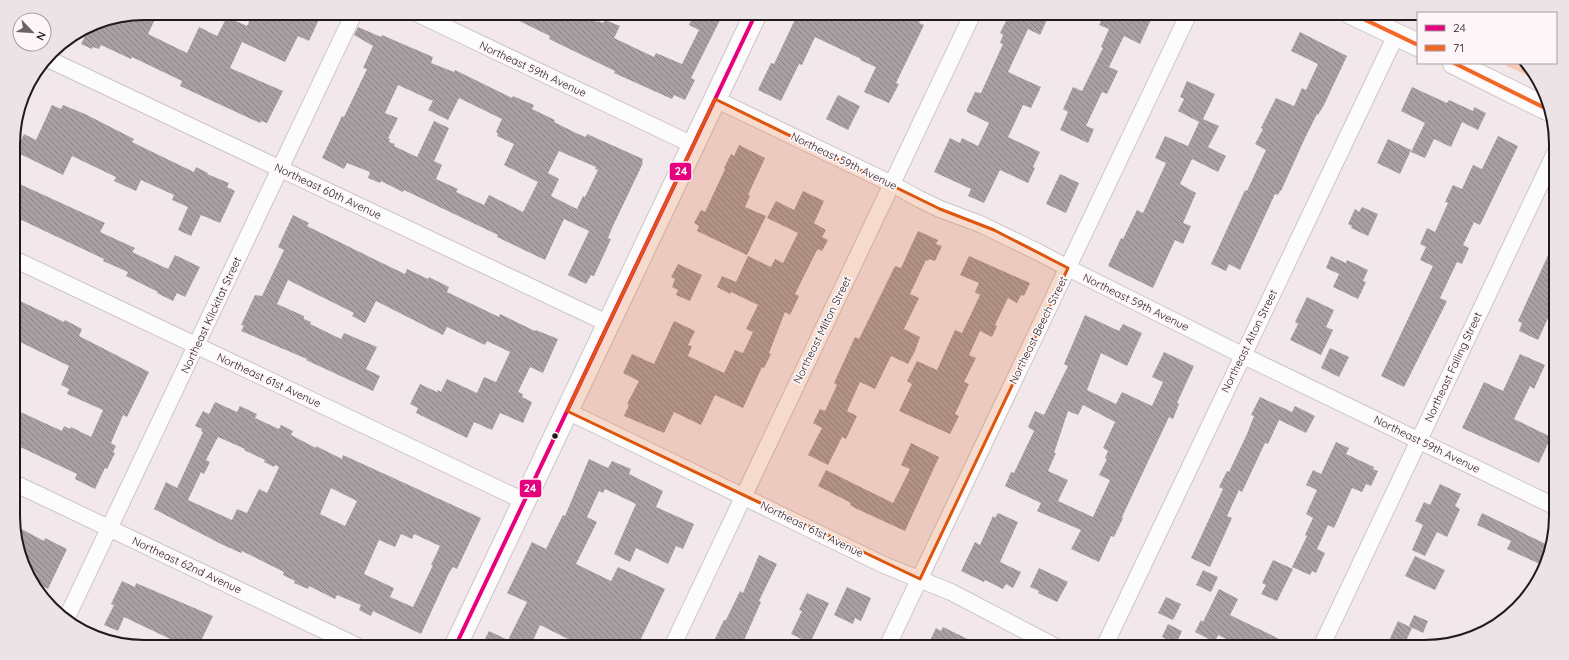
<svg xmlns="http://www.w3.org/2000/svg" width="1569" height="660" viewBox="0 0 1569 660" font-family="Quicksand,sans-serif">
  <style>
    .cemetery { fill: url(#cemetery-stones) }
    .building { fill: url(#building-back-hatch); fill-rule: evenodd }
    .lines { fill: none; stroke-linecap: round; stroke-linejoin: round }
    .minor-casing { stroke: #ccc4c7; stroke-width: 18 }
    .secondary-casing { stroke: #ccc4c7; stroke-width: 24 }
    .minor { stroke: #fdfcfc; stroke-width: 16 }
    .secondary { stroke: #fdfcfc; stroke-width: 22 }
    .bus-1-casing { stroke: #fef5f8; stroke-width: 7 }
    .bus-2-casing { stroke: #fef5f8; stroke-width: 7 }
    .bus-1 { stroke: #e5007d; stroke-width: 4 }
    .bus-2 { stroke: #f26522; stroke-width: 4 }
    .marked { fill: #de560d; fill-opacity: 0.2; stroke: #de560d; stroke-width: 3; stroke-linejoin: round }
    .bus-dot { fill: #201a1c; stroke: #fef5f8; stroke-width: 1.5 }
    .labels { text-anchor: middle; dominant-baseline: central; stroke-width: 3.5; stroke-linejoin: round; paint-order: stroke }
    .street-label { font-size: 11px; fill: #201a1c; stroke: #fef5f8 }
    .rim { fill: none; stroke: #201a1c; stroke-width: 2 }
    .line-badge { stroke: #fef5f8; stroke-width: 1.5 }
    .badge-label { font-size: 11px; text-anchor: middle; font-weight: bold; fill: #fff }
  </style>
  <defs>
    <pattern id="cemetery-stones" width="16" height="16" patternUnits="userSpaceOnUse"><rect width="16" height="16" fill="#f6c9b9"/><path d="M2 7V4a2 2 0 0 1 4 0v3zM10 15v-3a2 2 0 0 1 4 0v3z" fill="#d3ac9e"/></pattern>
    <pattern id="building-back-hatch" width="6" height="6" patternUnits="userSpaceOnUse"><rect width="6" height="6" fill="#a8a1a4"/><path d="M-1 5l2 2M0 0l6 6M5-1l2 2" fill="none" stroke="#888285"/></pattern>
  </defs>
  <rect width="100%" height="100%" fill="#f2e8eb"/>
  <path class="cemetery" d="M1501,63H1527L1535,79H1534Z"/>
  <g class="building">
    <path d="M144,13H158L148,34L187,53L199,27L217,36L227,17L247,26L253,13H322L309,41L298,36L285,62L242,42L230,68L283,91L267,123L261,121L260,123L180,86L182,81L132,57L131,59L101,45L99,49L93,47L92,49L81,44L90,26L94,23Z"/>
    <path d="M503,13H578L598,22V21L603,23L605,20L620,26L614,38L654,57L656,53L682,64L699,30L689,25L694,13H715L722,16L691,78L695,80L685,100L674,95L672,99L614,73L615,71L549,39L550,36Z"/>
    <path d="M798,13H872L886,19L888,13H911L921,18L919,23L924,25L896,83L899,84L889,103L864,92L876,67L860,60L861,59L815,37L802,65L799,64L781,101L758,90L771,63L774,64Z"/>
    <path d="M1010,13H1050L1040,35L1028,29L1008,72L1041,87L1031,108L1023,105L1008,137L1040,152L1033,167L1035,168L1028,183L1000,170L984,203L968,196L971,189L934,172L950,138L960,143L962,138L978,146L989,123L967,112V109L975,92L981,93L1003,44L1000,43L1003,35L1000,33Z"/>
    <path d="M1105,13H1154L1140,44L1124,36L1109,67L1118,71L1107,94L1102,92L1086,126L1094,129L1088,143L1060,130L1068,112L1063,109L1073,87L1082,91L1103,48L1101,47L1109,29L1099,25Z"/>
    <path d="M358,27L381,37L382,35L433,57L431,63L454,72L455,70L512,98L513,96L534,105L532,109L555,120L554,122L578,134L586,137L587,134L643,159L642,163H643L612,228L608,238L611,239L594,276L591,275L586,284L568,275L589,231L564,219L545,260L497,237L498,235L404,190L403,192L381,181L380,183L368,178L370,172L347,163L344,169L322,158L342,116L344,117L367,69L363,68L373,46L354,35ZM398,85L433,101L428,110L448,120L459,98L502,119L496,132L498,133L497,136L514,144L504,165L538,182L523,212L489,195L484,205L456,192L458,189L436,179L442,165L434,161L449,128L434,121L417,157L394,146L395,144L389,142L390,139L388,138L398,118L385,113ZM559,151L596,167L595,169L598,170L585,197L583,196L577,209L551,196L559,179L548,173Z"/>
    <path d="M1300,32L1347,56L1324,105L1318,115L1317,114L1305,138L1281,191H1280L1278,195L1275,194L1240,270L1229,264L1226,271L1211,264L1245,190L1247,191L1266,150L1255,144L1263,129L1261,128L1276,98L1294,106L1302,88L1306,90L1318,64L1291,51Z"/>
    <path d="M1187,81L1215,94L1203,119L1219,126L1208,147L1226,156L1218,172L1192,159L1180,184L1196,193L1183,223L1191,226L1183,244L1175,240L1153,288L1108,266L1121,238L1123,239L1137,210L1143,213L1166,163L1155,158L1165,136L1188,146L1199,122L1178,111L1184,99L1180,97Z"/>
    <path d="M1412,87L1447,103L1449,100L1473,111L1474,107L1486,113L1478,130L1462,122L1451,147L1434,139L1425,158L1411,152L1425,123L1401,111Z"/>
    <path d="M838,95L860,106L848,130L826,119Z"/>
    <path d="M52,105L61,109L63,105L85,114L134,139L132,142L169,160L194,172L196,167L208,173L207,174L229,183L227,187L235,191L220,223L201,215L191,236L178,230L188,207L172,200L174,195L141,180L136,191L114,181L116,177L72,156L63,175L16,152L24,134L36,140Z"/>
    <path d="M1498,136L1518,146L1480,225L1474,222L1463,245L1469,248L1462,264L1457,262L1440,298L1447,301L1404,387L1381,376L1433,266L1420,260L1426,247L1420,244L1427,228L1435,232L1448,203L1445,202L1453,185L1462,189L1473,165L1482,169Z"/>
    <path d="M1388,139L1411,150L1400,174L1377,163Z"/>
    <path d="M739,145L765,158L748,195L750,196L745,207L766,216L747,255L697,231L699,226L694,223L701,210L705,212L725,169L724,168L731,154L734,156Z"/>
    <path d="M1060,174L1079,183L1066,213L1046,204Z"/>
    <path d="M13,181L105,223L100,232L135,248L132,252L168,269L175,255L200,267L185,297L177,293L173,301L157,293L158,292L126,276L128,272L103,261L104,259L13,216Z"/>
    <path d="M803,191L824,201L814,223L826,230L822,237L828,240L822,251L818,249L816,252L795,294L799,296L790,315L785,312L769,353L771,354L764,368L762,367L743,408L715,395L701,425L674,412L664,433L624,416L629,405L627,404L639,381L623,373L632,354L654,364L674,321L695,331L688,345L692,346L688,356L724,373L735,350L743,353L753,332L746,329L758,305L731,292L730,294L717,287L722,276L736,282L748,256L771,267L775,259L783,263L798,233L767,218L776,201L794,210Z"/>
    <path d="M1362,207L1378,214L1368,236L1351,228L1352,226L1348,224L1355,209L1359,212Z"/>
    <path d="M293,215L309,223L307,226L382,263L405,274L407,269L428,279L429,277L449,287L447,292L499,317L500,314L535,331L536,330L558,339L543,373L530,367L518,392L523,394L522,397L532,402L523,423L500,413L492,430L474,422L467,438L416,413L418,408L410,404L420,384L437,392L438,390L441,392L447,379L477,393L484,377L496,382L510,352L487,341L485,345L447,327L443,335L376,301L365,323L352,316L354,313L288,280L277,304L304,316V319L311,322L310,324L341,339L344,333L377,347L366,369L380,376L373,391L306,360L307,359L241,331L244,326L241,325L255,295L262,296L284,250L278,247Z"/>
    <path d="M918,231L938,240L936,244L942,246L935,261L929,259L928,261L926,260L910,294L919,298L904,329L920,337L915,351L908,364L891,356L875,389L860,382L847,411L857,416L846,439L842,437L828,465L808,455L822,428L813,423L820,409L825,411L837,385L834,383L855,337L859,339L895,266L901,268Z"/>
    <path d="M1555,240V303L1538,340L1519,331L1522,323L1518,321Z"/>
    <path d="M969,256L1030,283L1024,296L1021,295L1017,303L1008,298L995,325L997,326L992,337L980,331L969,355L976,358L964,382L969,384L955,414L959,416L950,434L899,411L912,384L907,381L917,361L937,370L955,330L962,333L980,295L975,292L979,283L960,275Z"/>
    <path d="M1331,256L1346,263L1347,260L1368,270L1363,281L1366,282L1358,299L1333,287L1339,274L1326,268Z"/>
    <path d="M678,264L702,275L690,301L676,295L678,290L672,287L675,279L671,277Z"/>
    <path d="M1307,297L1334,310L1326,327L1333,330L1321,355L1290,340L1298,324L1295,322Z"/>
    <path d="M14,298L64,322L65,320L82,329L79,336L149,372L127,417L123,415L111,443L116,446L113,452L115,453L107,469L105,468L95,489L75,479L77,474L14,444V409L62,431L64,426L70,429L71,427L91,437L103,410L67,394L69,389L61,385L69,366L14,339Z"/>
    <path d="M1085,315L1119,331L1123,324L1142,333L1127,366L1101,353L1087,390L1116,404L1122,392L1152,406L1163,382L1152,377L1164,352L1194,366L1177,403L1179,404L1173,419L1169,417L1122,517L1123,518L1114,537L1111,536L1099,562L1071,549L1081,530L1037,511L1041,503L1005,486L1011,472L1014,473L1034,431L1028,427L1035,411L1044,415L1068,366L1064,364ZM1083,405L1115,422L1103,448L1108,451L1105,458L1107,459L1099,475L1110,480L1093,517L1058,501L1068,480L1048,471L1056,453H1054L1068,411L1078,415Z"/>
    <path d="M1330,348L1349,357L1339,377L1321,368Z"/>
    <path d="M1520,354L1545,365L1534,389L1530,386L1514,419L1551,437L1539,463L1462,428L1484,382L1503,391Z"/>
    <path d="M1260,397L1292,412L1295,406L1315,416L1306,433L1279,420L1268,444L1265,443L1242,492L1239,490L1227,516L1232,518L1210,567L1191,558L1223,489L1219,487L1227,471L1229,472L1247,434L1254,416L1251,415Z"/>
    <path d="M215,402L237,412L240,406L257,414L255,418L279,429L281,425L293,431L291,435L316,448V446L342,459L343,455L481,518L457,569L453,567L449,573L421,634L373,611L371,616L359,610L361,605L337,595L335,599L309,586L308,589L294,583L295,581L283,575L284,572L242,551L241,553L221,544L154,509L166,482L177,488L203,432L201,431L202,429L195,426L203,411L209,414ZM218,437L245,449L244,450L265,460L264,462L274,467L275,465L279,467L267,493L259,489L247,513L237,509L232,520L188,500L201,472L204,474L210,462L206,460ZM331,488L357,501L345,526L320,514ZM401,534L412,539L414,534L440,546L431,565H433L413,607L390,597L394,588L364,574L379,540L395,547Z"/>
    <path d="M1336,442L1349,448L1346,454L1374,467L1373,469L1378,471L1371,486L1366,484L1362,492L1352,488L1334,528L1328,525L1317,549L1325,553L1316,573L1312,571L1310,575L1292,567L1307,536L1305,535L1313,518L1306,514L1317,490L1306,485L1313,470L1321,474Z"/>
    <path d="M911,443L939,457L905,531L857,509L850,505L851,503L818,486L826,470L893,503L910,469L901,465Z"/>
    <path d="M589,459L608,468L612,461L631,469L629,474L663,491L656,507L694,524L683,549L676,546L668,564L636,548L630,562L614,554L636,504L605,489L603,493L599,491L587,517L597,522L576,564L611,581L618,567L665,589L637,647H584L540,625L530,647H481L489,631L508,640L527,602L507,593L532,542L546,549L563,515L565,516Z"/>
    <path d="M1440,484L1461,494L1455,506L1460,509L1447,537L1437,532L1425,556L1412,550L1423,525L1415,521L1424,502L1430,505Z"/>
    <path d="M998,513L1018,522L1000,562L1021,572L1013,588L1006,584L1003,589L985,580L984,582L961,571L975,542L980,545L993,516L995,518Z"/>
    <path d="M1482,513L1550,546L1542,565L1507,549L1511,541L1477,525Z"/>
    <path d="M14,525L44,541L45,538L67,549L48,589L34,582L14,533Z"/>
    <path d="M759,555L777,564L759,601L761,602L741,647H732L715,639L721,626L724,620H726L740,591L743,593Z"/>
    <path d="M1415,556L1445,570L1435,590L1405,576Z"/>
    <path d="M1273,560L1293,569L1277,601L1261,594L1266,585L1262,583Z"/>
    <path d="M1039,568L1068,582L1057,602L1038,593L1039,591L1030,587Z"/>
    <path d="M1203,570L1218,577L1211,592L1196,585Z"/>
    <path d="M122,581L135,587L136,583L213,616L198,647H187L124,617L118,631L104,625L114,605L111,604Z"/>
    <path d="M847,587L871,598L861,621L855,618L853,624L834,615Z"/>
    <path d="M1219,589L1238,599L1230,615L1296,647H1243L1218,635L1215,642L1195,632L1201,620L1203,622Z"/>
    <path d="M807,593L829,603L810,643L791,634L802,611L799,610Z"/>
    <path d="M1166,597L1181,604L1173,620L1158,613Z"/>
    <path d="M1414,615L1428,621L1423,633L1409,626Z"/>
    <path d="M1398,621L1412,628L1403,647H1386Z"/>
    <path d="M1168,624L1182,631L1176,644L1162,637Z"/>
    <path d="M943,627L984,647H927L936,628L941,631Z"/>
  </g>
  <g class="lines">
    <defs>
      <g id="minor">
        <path d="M416,13L693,145"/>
        <path d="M48,59L609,324"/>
        <path d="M715,99L892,184L919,199L940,209L980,224L1038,252L1068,268L1242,355L1556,507"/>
        <path d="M14,259L524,501"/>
        <path d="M567,411L884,565L951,592L1056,647"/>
        <path d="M14,483L359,647"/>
        <path d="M67,617L354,13"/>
        <path d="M672,647L973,13"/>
        <path d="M887,647L1189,13"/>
        <path d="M1104,647L1396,35"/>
        <path d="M1321,647L1555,153"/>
      </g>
      <g id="secondary">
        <path d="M1351,13L1418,45"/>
        <path d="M1454,63L1547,109"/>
        <path d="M455,647L756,13"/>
      </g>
    </defs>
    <use href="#minor" class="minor-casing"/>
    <use href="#secondary" class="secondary-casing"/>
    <use href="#minor" class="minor"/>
    <use href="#secondary" class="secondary"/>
    <defs>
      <path id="bus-1" d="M455,647L756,13"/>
      <g id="bus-2">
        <path d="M1351,13L1418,45"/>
        <path d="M1454,63L1547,109"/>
      </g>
    </defs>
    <use href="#bus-1" class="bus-1-casing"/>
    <use href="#bus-2" class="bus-2-casing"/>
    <use href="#bus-1" class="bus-1"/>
    <use href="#bus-2" class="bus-2"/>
  </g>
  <path class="marked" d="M715,99L940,209L994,230L1068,268L920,579L567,411Z"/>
  <circle class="bus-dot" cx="555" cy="436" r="3.5"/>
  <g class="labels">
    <g class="street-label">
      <text transform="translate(533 69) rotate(25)">Northeast 59th Avenue</text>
      <text transform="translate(844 161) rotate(26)">Northeast 59th Avenue</text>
      <text transform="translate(328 191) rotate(25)">Northeast 60th Avenue</text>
      <text transform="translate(1136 302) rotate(26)">Northeast 59th Avenue</text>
      <text transform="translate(211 315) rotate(-65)">Northeast Klickitat Street</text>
      <text transform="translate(822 330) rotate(-64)">Northeast Milton Street</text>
      <text transform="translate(1038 330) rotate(-64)">Northeast Beech Street</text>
      <text transform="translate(1249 341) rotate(-64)">Northeast Alton Street</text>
      <text transform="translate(1453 367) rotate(-65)">Northeast Failing Street</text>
      <text transform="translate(269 380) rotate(25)">Northeast 61st Avenue</text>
      <text transform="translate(1427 444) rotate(26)">Northeast 59th Avenue</text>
      <text transform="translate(812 529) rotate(26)">Northeast 61st Avenue</text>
      <text transform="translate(187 565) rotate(25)">Northeast 62nd Avenue</text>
    </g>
  </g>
  <path d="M0 0H1569V660H0ZM144 20H1425A124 124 0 0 1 1549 144V516A124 124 0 0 1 1425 640H144A124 124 0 0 1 20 516V144A124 124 0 0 1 144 20Z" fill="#ece3e6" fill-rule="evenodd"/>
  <path class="rim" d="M144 20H1425A124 124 0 0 1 1549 144V516A124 124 0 0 1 1425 640H144A124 124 0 0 1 20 516V144A124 124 0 0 1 144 20Z"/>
  <g class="line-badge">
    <rect x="669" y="162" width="23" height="19" rx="4" fill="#e5007d"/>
    <rect x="519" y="479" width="23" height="19" rx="4" fill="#e5007d"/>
  </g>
  <g class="badge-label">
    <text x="681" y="175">24</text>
    <text x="530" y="492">24</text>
  </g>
  <rect x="1417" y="12" width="140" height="52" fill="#fef5f8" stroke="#a59da0"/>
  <rect x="1425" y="25" width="20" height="6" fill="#e5007d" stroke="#a59da0"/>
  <text x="1453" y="32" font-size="12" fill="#201a1c">24</text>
  <rect x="1425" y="45" width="20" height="6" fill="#f26522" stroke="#a59da0"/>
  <text x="1453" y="52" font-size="12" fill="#201a1c">71</text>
  <g transform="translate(32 32) rotate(115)"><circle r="19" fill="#fef5f8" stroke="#a59da0"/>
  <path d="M0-3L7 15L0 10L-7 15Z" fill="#6a6264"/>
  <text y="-6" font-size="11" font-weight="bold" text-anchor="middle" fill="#201a1c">N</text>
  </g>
</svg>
